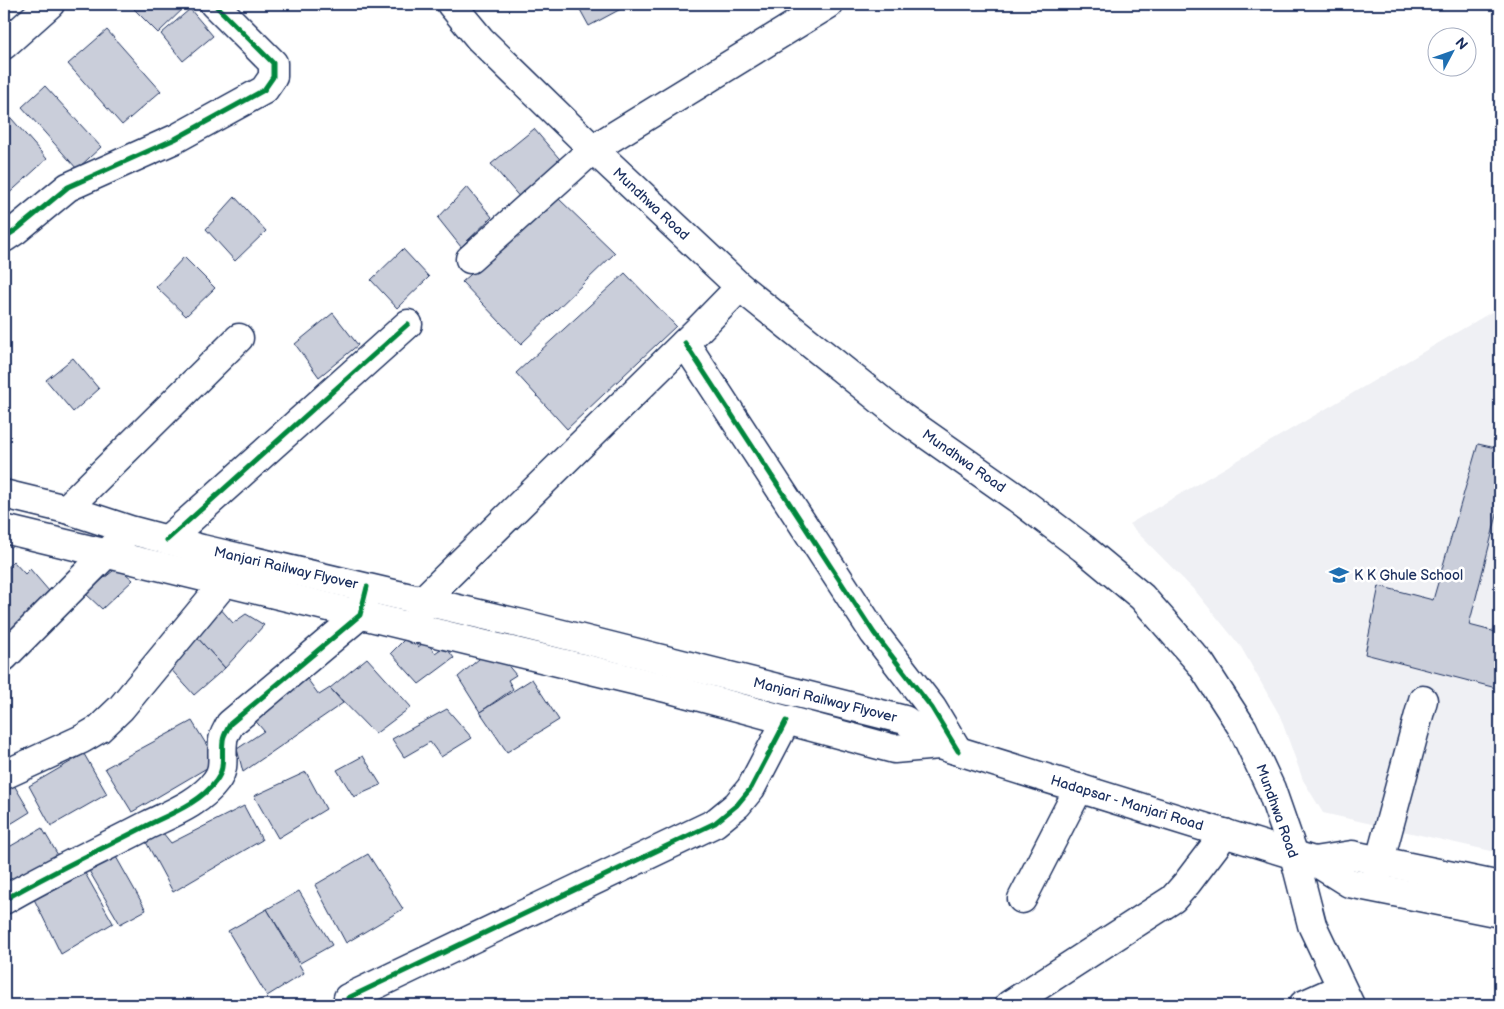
<svg xmlns="http://www.w3.org/2000/svg" width="1504" height="1009" viewBox="0 0 1504 1009" font-family="'Balsamiq Sans',sans-serif">
  <style>
    .built { fill: #eff0f4 }
    .building { fill: #caceda; stroke: #1b2f5e }
    .lines { fill: none; stroke-linecap: round; stroke-linejoin: round }
    .minor-casing { stroke: #1b2f5e; stroke-width: 31 }
    .major-casing { stroke: #1b2f5e; stroke-width: 31 }
    .minor { stroke: #fff; stroke-width: 28 }
    .major { stroke: #fff; stroke-width: 28 }
    .cycleway-casing { stroke: #fff; stroke-width: 8 }
    .cycleway { stroke: #00873e; stroke-width: 5 }
    .labels { text-anchor: middle; dominant-baseline: central; stroke-width: 5; stroke-linejoin: round; paint-order: stroke }
    .street-label { font-size: 14px; fill: #1b2f5e; stroke: #fff }
    .poi-label { font-size: 14px; fill: #1b2f5e; stroke: #fff; text-anchor: start }
  </style>
  <rect width="100%" height="100%" fill="#fff"/>
  <filter id="ink" filterUnits="userSpaceOnUse"><feTurbulence type="fractalNoise" baseFrequency=".02" numOctaves="2"/><feDisplacementMap in="SourceGraphic" scale="10" xChannelSelector="R" yChannelSelector="G"/><feConvolveMatrix kernelMatrix="1 2 1 2 8 2 1 2 1" color-interpolation-filters="sRGB"/></filter>
  <g filter="url(#ink)">
    <path class="built" d="M1500,307V853L1323,813L1303,780L1280,716L1241,647L1197,593L1129,524Z"/>
    <g class="building">
      <path d="M140,4H188L158,33L134,9Z"/>
      <path d="M577,4H630L589,26Z"/>
      <path d="M190,9L213,36L183,61L161,34Z"/>
      <path d="M107,30L161,91L122,125L68,64Z"/>
      <path d="M45,86L101,147L77,169L22,107Z"/>
      <path d="M4,110L47,159L4,198Z"/>
      <path d="M534,129L564,164L522,200L491,164Z"/>
      <path d="M467,187L492,217L461,247L438,218Z"/>
      <path d="M235,197L266,231L235,261L206,229Z"/>
      <path d="M558,198L615,253L521,344L462,282Z"/>
      <path d="M403,249L429,277L397,308L371,280Z"/>
      <path d="M184,257L215,288L186,316L156,287Z"/>
      <path d="M625,273L676,326L567,429L516,373Z"/>
      <path d="M333,313L358,345L319,377L295,344Z"/>
      <path d="M73,358L99,389L73,412L46,380Z"/>
      <path d="M1478,444L1500,449V503L1469,625L1500,633V689L1365,654L1379,586L1433,600Z"/>
      <path d="M13,561L25,574L30,569L49,591L54,585L60,594L4,649V570Z"/>
      <path d="M118,567L133,580L102,609L85,593Z"/>
      <path d="M219,607L233,623L246,614L264,625L225,668L194,634Z"/>
      <path d="M194,634L225,668L194,695L168,666Z"/>
      <path d="M409,635L418,647L426,641L435,653L445,646L454,658L419,684L391,653Z"/>
      <path d="M486,653L505,662L516,675L508,680L513,689L480,712L458,677Z"/>
      <path d="M367,658L411,707L375,734L330,688Z"/>
      <path d="M303,673L319,695L330,688L343,703L243,772L237,749L264,731L247,711Z"/>
      <path d="M532,679L559,720L507,752L480,712Z"/>
      <path d="M447,709L472,738L441,757L430,742L404,757L392,739Z"/>
      <path d="M192,721L217,762L132,812L105,768Z"/>
      <path d="M84,754L107,794L51,826L29,786Z"/>
      <path d="M363,756L381,785L354,797L337,770Z"/>
      <path d="M306,772L326,809L278,838L254,796Z"/>
      <path d="M11,780L30,812L4,828V784Z"/>
      <path d="M244,806L262,840L173,892L146,842L163,833L171,843Z"/>
      <path d="M42,828L62,862L9,893L4,884V850Z"/>
      <path d="M368,854L403,909L346,943L315,885Z"/>
      <path d="M115,855L146,910L120,924L88,869Z"/>
      <path d="M81,866L113,923L61,954L32,895Z"/>
      <path d="M299,891L332,945L300,963L267,909Z"/>
      <path d="M267,909L304,973L267,996L228,931Z"/>
    </g>
    <g class="lines">
      <defs>
        <g id="minor">
          <path d="M4,45L50,4"/>
          <path d="M4,238L16,230L68,187L175,139L264,90L273,77V63L214,4"/>
          <path d="M470,259L593,149L829,4"/>
          <path d="M685,343L874,633L932,708L958,751"/>
          <path d="M66,509L239,338"/>
          <path d="M167,540L408,324"/>
          <path d="M416,629L422,601L700,328L740,287"/>
          <path d="M4,657L122,538"/>
          <path d="M4,775L82,739L99,729L121,708L225,582"/>
          <path d="M1294,855L1312,925L1350,1005"/>
          <path d="M1374,882L1423,700"/>
          <path d="M1022,899L1079,788"/>
          <path d="M4,900C50,873 98,851 146,826C170,814 200,803 216,781C226,768 221,756 223,741C223,735 228,729 230,724L360,615L365,596"/>
          <path d="M348,998L715,823L737,805L751,788L786,721"/>
          <path d="M1009,1005L1173,899L1187,883L1225,833"/>
          <path d="M1303,1005L1341,988"/>
        </g>
        <g id="major">
          <path d="M451,4L480,39L593,149L740,287L903,418L1017,498L1083,548L1142,597L1201,664L1243,729L1271,789L1294,855"/>
          <path d="M4,494L66,509L130,530L202,549L522,624L905,720L939,745L1314,861L1349,883L1500,913"/>
          <path d="M4,529L674,690L894,749L939,745"/>
          <path d="M1314,861L1352,855L1500,886"/>
        </g>
      </defs>
      <use href="#minor" class="minor-casing"/>
      <use href="#major" class="major-casing"/>
      <use href="#minor" class="minor"/>
      <use href="#major" class="major"/>
      <defs>
        <g id="cycleway">
          <path d="M4,238L16,230L68,187L175,139L264,90L273,77V63L214,4"/>
          <path d="M685,343L874,633L932,708L958,751"/>
          <path d="M167,540L408,324"/>
          <path d="M4,900C50,873 98,851 146,826C170,814 200,803 216,781C226,768 221,756 223,741C223,735 228,729 230,724L360,615L367,587"/>
          <path d="M348,998L715,823L737,805L751,788L786,721"/>
        </g>
      </defs>
      <use href="#cycleway" class="cycleway-casing"/>
      <use href="#cycleway" class="cycleway"/>
    </g>
  </g>
  <defs>
    <symbol id="school-bare" viewBox="-9 -9 18 18"><path d="M0-5L7-2L0 1L-7-2ZM-4 1L0 2.5L4 1V4Q0 6-4 4Z" fill="#1f6fb2" stroke="#fff" stroke-width="2.5" paint-order="stroke"/></symbol>
  </defs>
  <g fill-rule="evenodd">
    <use href="#school-bare" x="1325" y="561" width="28" height="28"/>
  </g>
  <g class="labels">
    <g class="street-label">
      <text transform="translate(651 204) rotate(43)">Mundhwa Road</text>
      <text transform="translate(964 461) rotate(35)">Mundhwa Road</text>
      <text transform="translate(286 568) rotate(13)">Manjari Railway Flyover</text>
      <text transform="translate(825 700) rotate(14)">Manjari Railway Flyover</text>
      <text transform="translate(1127 803) rotate(17)">Hadapsar - Manjari Road</text>
      <text transform="translate(1277 811) rotate(70)">Mundhwa Road</text>
    </g>
    <g class="poi-label">
      <text x="1354" y="575">K K Ghule School</text>
    </g>
  </g>
  <rect width="1504" height="1009" fill="none" stroke="#fff" stroke-width="20"/>
  <rect x="10" y="10" width="1484" height="989" fill="none" stroke="#1b2f5e" stroke-width="2" filter="url(#ink)"/>
  <g transform="translate(1452 52) rotate(49)"><circle r="24" fill="#ffffff" stroke="#a4acbf"/>
  <path d="M0-4L9 19L0 12L-9 19Z" fill="#1f6fb2"/>
  <text y="-8" font-size="14" font-weight="bold" text-anchor="middle" fill="#1b2f5e">N</text>
  </g>
</svg>
